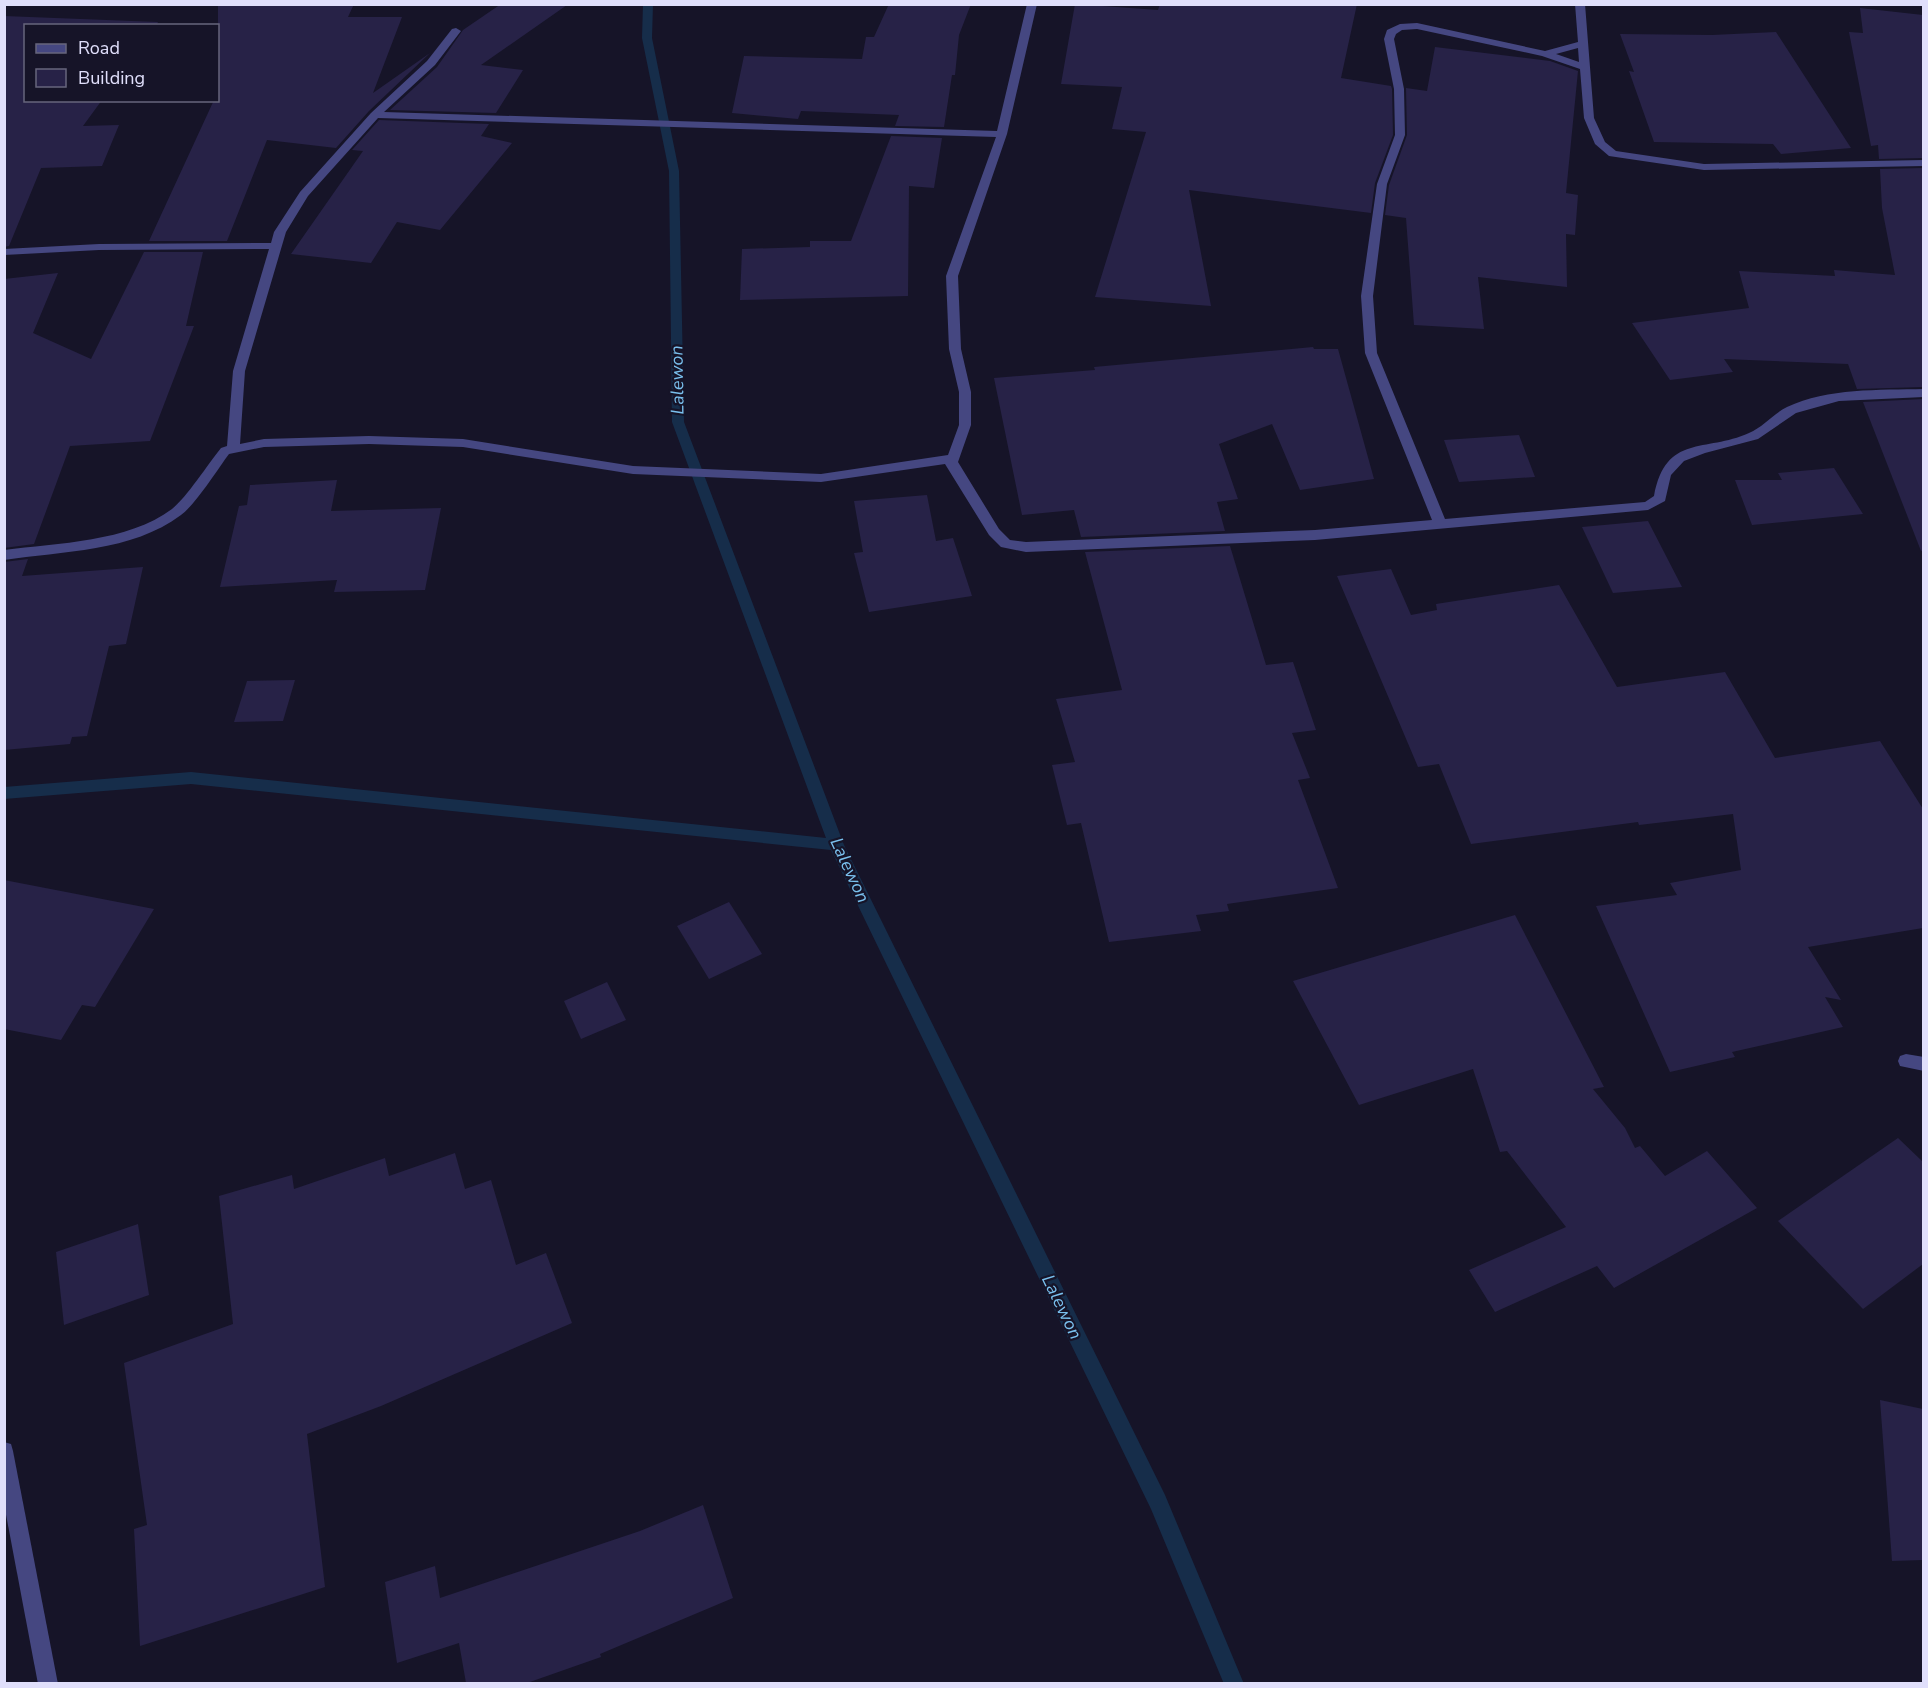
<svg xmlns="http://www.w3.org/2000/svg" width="1928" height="1688" viewBox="0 0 1928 1688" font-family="'Nunito Sans',sans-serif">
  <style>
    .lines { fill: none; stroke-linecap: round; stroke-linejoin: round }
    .stream { fill: #162d4a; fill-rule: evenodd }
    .building { fill: #272247 }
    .minor { fill: #454781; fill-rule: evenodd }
    .labels { text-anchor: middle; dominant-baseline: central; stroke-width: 4.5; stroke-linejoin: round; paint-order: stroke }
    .water-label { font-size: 18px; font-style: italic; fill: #7ac0ee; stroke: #161428 }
  </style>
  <rect width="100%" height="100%" fill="#161428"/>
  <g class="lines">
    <path class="stream" d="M643,4H653L652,38L679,171L684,422L844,845L1165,1495L1244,1684H1224L1151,1509L831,850L191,784L4,799V787L191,772L826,838L672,422L669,171L642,38Z"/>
  </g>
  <g class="building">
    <path d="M218,4H354L348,17H402L373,93L430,53L369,111L336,148L267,140L227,241H149L214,100H218Z"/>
    <path d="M501,4L567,5L481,65L523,70L496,113L390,110L437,67L463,30Z"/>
    <path d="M889,4H971L959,35L955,75H952L944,127L895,126L899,115L801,111L798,119L732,113L744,56L862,59L866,37H874Z"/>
    <path d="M1075,4L1158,10L1160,4H1357L1341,78L1391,86L1392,89L1393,135L1375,183L1371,213L1189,190L1211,306L1095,297L1146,132L1112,129L1122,87L1061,84Z"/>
    <path d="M1860,8L1923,15V158L1879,159L1878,145L1871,146L1849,32L1863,33Z"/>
    <path d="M4,16L158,22L156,26H26V100H102L83,126L119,125L102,166L41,168L9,246L4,247Z"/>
    <path d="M1776,32L1851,148L1781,154L1773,144L1654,142L1629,71L1634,72L1620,34L1712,35Z"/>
    <path d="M1435,47L1550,61L1578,71L1566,193L1578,195L1575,235L1566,234L1567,287L1478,277L1484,329L1414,325L1406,218L1385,215L1389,185L1407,135L1406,88L1427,91Z"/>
    <path d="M379,120L489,124L481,136L512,143L440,230L397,222L371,263L291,254L363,151L352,150Z"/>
    <path d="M891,136L942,138L934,188L909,186L908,296L740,300L742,249L810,247V241H851Z"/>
    <path d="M1923,168V387L1857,389L1848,364L1724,359L1733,372L1670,380L1632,323L1749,308L1739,271L1835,276L1834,270L1895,275L1882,208L1880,169Z"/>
    <path d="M144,252H203L186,326H194L150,441L70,446L34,544L4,548V279L58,273L33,333L91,359Z"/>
    <path d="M1313,347L1314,349H1338L1374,479L1300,490L1272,424L1219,444L1238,499L1217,502L1225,531L1081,537L1074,510L1022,515L994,378L1095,370L1094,367Z"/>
    <path d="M1923,399V550L1921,551L1863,402Z"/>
    <path d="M1519,435L1535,477L1459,482L1444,440Z"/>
    <path d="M1834,468L1863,514L1752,525L1735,480H1782L1778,473Z"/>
    <path d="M337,480L331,511L441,508L425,590L334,592L337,580L220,587L239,506L247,505L250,485Z"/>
    <path d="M927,495L936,541L953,538L972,596L869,612L854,553L863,552L854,501Z"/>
    <path d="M1648,521L1682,587L1613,593L1582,527Z"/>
    <path d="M1230,546L1266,665L1293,662L1316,730L1292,733L1310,778L1298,780L1338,888L1227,904L1229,911L1196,915L1201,931L1109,942L1081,823L1067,825L1052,765L1075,762L1056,699L1122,690L1085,552Z"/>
    <path d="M28,559L22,576L143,567L126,644L109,646L87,736L72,737L70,744L4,750V562Z"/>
    <path d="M1391,569L1411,615L1437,610L1436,604L1559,585L1617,687L1725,672L1775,758L1880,741L1923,809V928L1808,947L1841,1000L1825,997L1843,1027L1732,1052L1735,1057L1670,1072L1596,906L1677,895L1670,883L1741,870L1733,814L1639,825L1638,822L1471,844L1439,764L1418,767L1337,576Z"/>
    <path d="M295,680L283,721L234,722L247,681Z"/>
    <path d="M4,880L154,909L95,1007L82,1005L61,1040L4,1029Z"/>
    <path d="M729,902L762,954L709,979L677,926Z"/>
    <path d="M1515,915L1604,1087L1593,1089L1625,1128L1635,1148L1640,1146L1665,1176L1707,1151L1757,1208L1614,1288L1597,1266L1495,1312L1469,1270L1566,1227L1507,1151L1500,1152L1473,1069L1359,1105L1293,981Z"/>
    <path d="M607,982L626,1020L581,1039L564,1001Z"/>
    <path d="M1898,1138L1923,1162V1264L1863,1309L1778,1221Z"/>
    <path d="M455,1153L465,1189L491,1180L516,1265L546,1253L572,1323L381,1406L307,1434L325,1587L140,1646L134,1529L147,1525L124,1363L233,1324L219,1196L292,1175L294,1189L385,1158L389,1176Z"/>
    <path d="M138,1224L149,1295L64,1325L56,1252Z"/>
    <path d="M1880,1400L1923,1409V1560L1892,1561Z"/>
    <path d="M703,1505L733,1598L600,1654L601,1657L527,1683H466L459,1643L397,1663L385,1582L435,1566L440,1598L640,1531Z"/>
  </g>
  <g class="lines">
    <g class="minor">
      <path d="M1027,4H1037L1007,134L958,276L961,349L971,392V425L958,462L999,529L1010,540L1026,542L1315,530L1432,520L1365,353L1361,296L1377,184L1395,135L1394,89L1384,39L1387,30L1400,24L1417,23L1545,51L1578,42L1575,4H1585L1594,118L1605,142L1616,151L1704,164L1924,160V166L1704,170L1609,156L1595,144L1584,118L1580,69L1542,56L1417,29L1402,30L1396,34L1394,39L1404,89L1405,135L1387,184L1373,296L1377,353L1445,519L1645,502L1654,496C1666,433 1705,453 1749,433C1763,427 1773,414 1787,407C1828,388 1879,390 1924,389V397L1839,401L1796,413L1758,439L1705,453L1684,461L1671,475L1665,501L1648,510L1315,540L1026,552L1001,547L989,535L945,464L821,482L633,474L463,447L369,444L264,447L229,454C217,470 196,504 181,515C132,552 62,551 4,560V550C58,543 128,542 172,509C187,497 208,464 221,448L227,446L233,371L269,249L99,250L4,255V249L99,244L271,243L274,232L300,192L371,113L427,61L452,29L456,28L461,31L435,65L384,112L997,131ZM1578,48L1579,62L1556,54ZM378,118L996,137L946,276L949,349L959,392V425L948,455L821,474L633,466L463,439L369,436L264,439L240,444L245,371L286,232L308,196Z"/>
      <path d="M1906,1054L1924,1057V1071L1900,1066L1898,1061L1900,1056Z"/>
      <path d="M4,1442L11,1444L13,1451L58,1684H38L4,1504Z"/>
    </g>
  </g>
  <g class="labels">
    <g class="water-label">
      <text transform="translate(677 380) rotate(-91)">Lalewon</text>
      <text transform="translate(850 870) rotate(65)">Lalewon</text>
      <text transform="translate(1062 1307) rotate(64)">Lalewon</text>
    </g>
  </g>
  <rect width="1928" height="1688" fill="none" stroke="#e0dffb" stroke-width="12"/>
  <rect x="24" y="24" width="195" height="78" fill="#161428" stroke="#67657c" stroke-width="1.5"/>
  <rect x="36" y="44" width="30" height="9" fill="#454781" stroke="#67657c" stroke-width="1.5"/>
  <text x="78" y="54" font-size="18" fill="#e0dffb">Road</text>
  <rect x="36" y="69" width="30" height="18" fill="#272247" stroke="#67657c" stroke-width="1.5"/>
  <text x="78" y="84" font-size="18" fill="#e0dffb">Building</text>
</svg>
